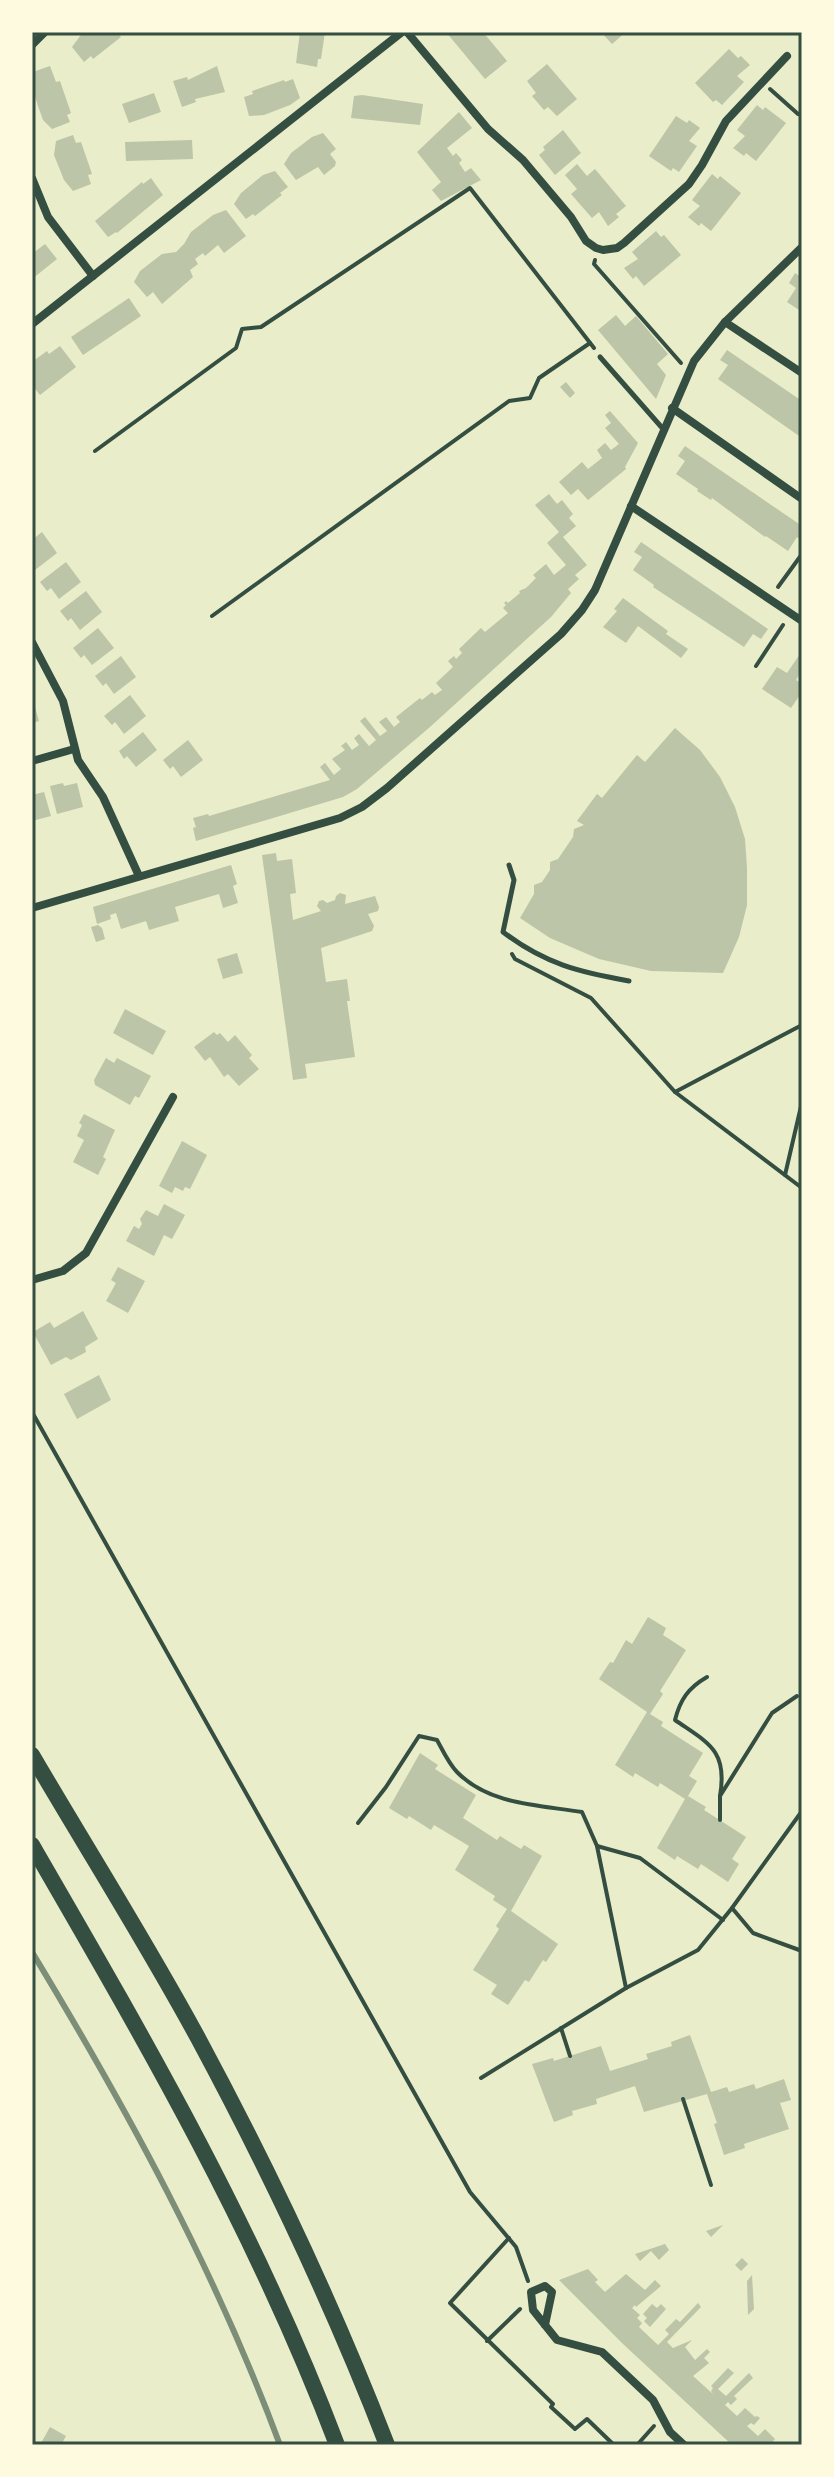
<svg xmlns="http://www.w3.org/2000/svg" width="834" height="2477" viewBox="0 0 834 2477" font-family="Mulish,sans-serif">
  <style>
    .building { fill: #bcc5a7 }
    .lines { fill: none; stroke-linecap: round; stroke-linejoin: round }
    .path { stroke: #344e41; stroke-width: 4 }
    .service { stroke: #344e41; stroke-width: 5 }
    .minor { stroke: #344e41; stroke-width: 8 }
    .motorway { stroke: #344e41; stroke-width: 16 }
    .rail { stroke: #7c8e77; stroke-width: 6 }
    .neatline { fill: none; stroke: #344e41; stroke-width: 3 }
  </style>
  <rect width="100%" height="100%" fill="#e9edc9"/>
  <g class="building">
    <path d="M83,32H122L119,35L121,37L93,59L91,56L84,62L72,47Z"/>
    <path d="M300,32H325L321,59H318L317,67L296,63Z"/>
    <path d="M446,32H483L507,61L485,79Z"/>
    <path d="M601,32H626L612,44Z"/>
    <path d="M729,49L738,58L741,56L750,65L737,76L744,82L722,105L716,100L713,102L695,83Z"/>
    <path d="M547,64L577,99L557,116L548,107L544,110L532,96L536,93L527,81Z"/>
    <path d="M50,66L56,82L60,81L71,113L67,115L70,122L52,129L43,120L38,106L34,93L33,72Z"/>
    <path d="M217,66L225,92L195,99L196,102L182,107L173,81L187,77L188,80Z"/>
    <path d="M293,79L300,98L290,105L264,115L249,116L244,97L253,94L252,91L284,80L285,82Z"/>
    <path d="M154,93L161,112L129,123L122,104Z"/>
    <path d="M362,95L423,104L420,125L351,118L354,96Z"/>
    <path d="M757,105L763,110L765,107L786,123L756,161L746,153L744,156L733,148L745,136L737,130Z"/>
    <path d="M459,112L472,128L447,148L453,156L456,153L462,160L459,163L465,172L471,168L481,180L441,201L432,190L441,182L417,152Z"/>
    <path d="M676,116L687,123L689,120L700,128L689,141L697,146L679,172L673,168L671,171L649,156Z"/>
    <path d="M563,130L581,153L555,175L539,155L545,150L543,147Z"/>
    <path d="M323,133L336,149L330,154L336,162L335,166L324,175L318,167L296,180L284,164L291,153L312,137Z"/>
    <path d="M73,135L76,143L81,142L92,174L88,175L91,184L73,191L64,180L54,155L56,141Z"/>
    <path d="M192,140L193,159L126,161L125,142Z"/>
    <path d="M577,164L587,176L595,169L626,206L616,214L619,217L608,226L599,212L592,218L571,194L577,189L565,175Z"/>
    <path d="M275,171L288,187L280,193L282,195L255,216L253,214L246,219L234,204L241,193L263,175Z"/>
    <path d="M712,174L718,179L720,176L741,193L711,231L701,223L699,226L688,217L700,206L692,200Z"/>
    <path d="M151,178L163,195L117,233L116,232L108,237L95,221L142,182L143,184Z"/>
    <path d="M226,210L246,236L224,253L218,245L205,256L203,253L195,259L198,264L190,270L193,277L162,304L153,292L147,297L134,282L140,271L162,254L176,252L184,244L191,232L213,215Z"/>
    <path d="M656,231L661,237L664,235L681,255L644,286L636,276L633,279L624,268L638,259L632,252Z"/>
    <path d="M45,244L57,259L32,279V254Z"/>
    <path d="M795,273L802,278V312L787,302L796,288L789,283Z"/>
    <path d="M129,298L141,316L83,355L71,337Z"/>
    <path d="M616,315L625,326L636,316L668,354L657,364L666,375L656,399L598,330Z"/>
    <path d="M60,346L76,367L40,395L32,385V368L34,366L32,362L47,351L49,354Z"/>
    <path d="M727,350L802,401V438L718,379L728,365L720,360Z"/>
    <path d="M566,382L575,393L570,398L560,387Z"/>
    <path d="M610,411L638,443L625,467L626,469L588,500L578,489L571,495L559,482L582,462L588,469L602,458L597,450L605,443L611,450L619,444L605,428L611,423L605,415Z"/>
    <path d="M685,446L802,526V541L797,537L788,551L766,536L765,537L712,498L711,500L697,491L698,489L676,474L685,461L678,456Z"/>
    <path d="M549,494L557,504L562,500L573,514L569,518L576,526L563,537L587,565L575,575L579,579L568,589L571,593L551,617L430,727L357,789L343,797L196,841L193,828L196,827L193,818L208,814L209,816L330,780L320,767L325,763L334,775L341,769L332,759L345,750L341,746L346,742L352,750L359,745L354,738L359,734L369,746L376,740L360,721L365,717L380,736L387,731L379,722L386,717L394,727L400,722L396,717L420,698L422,700L432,692L435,695L442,690L436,683L453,667L448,661L454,656L456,659L462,653L459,649L481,628L485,632L508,613L503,608L506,605L504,603L506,601L508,603L520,593L519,591L526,588L536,578L533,575L546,564L554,575L566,565L547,543L559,532L535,505Z"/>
    <path d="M42,532L57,553L35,570L32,566V540Z"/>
    <path d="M641,542L768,629L761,639L753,634L744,647L653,587L654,585L633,570L642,557L634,552Z"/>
    <path d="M66,562L81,582L59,599L51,588L47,591L40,582Z"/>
    <path d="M86,591L102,612L80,630L71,618L68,621L60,611Z"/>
    <path d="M623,598L668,631L666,634L688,649L681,658L638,626L626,643L603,627L617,611L614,609Z"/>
    <path d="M98,628L114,648L92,665L84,655L81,658L73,648Z"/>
    <path d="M802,651V670L796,680L802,684V692L791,708L762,689L777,667L787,673Z"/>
    <path d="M121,656L136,677L114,694L106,683L103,686L95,676Z"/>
    <path d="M130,695L146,716L124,734L115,722L112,725L104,716Z"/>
    <path d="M33,700L39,721L32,723V701Z"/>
    <path d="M675,728L700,750L720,777L735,807L745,839L747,868V905L739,937L723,973L651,971L599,959L550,938L520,918L534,894V885L542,882L550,870V862L558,859L573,837L574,829L584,825L577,821L597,794L602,798L637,755L645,762Z"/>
    <path d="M143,732L157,750L136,767L127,756L124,759L119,751Z"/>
    <path d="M188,740L203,760L181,777L173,766L170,769L163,760Z"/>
    <path d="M63,783L64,786L77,783L83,807L57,814L50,786Z"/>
    <path d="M44,792L51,816L32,821V795Z"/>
    <path d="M276,853L277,861L292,859L296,893L290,894L293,920L321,911L317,906L319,901L323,900L327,903L335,900L336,896L340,893L346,895L345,904L375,896L379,907L378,911L368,914L374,926L372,931L321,948L326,982L347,979L350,1001H347L355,1057L305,1064L307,1078L293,1080L262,855Z"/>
    <path d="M231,865L237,884L233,886L238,903L223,908L219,894L175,907L179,921L149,930L146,921L121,929L116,913L110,915L111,919L97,924L93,907Z"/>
    <path d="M98,925L102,928L105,939L96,942L91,927Z"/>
    <path d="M237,953L243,973L223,979L217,959Z"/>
    <path d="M125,1009L166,1031L153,1055L113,1033Z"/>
    <path d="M214,1032L217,1035L220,1033L228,1042L235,1035L252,1055L249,1058L259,1069L239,1086L228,1074L224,1077L210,1057L205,1061L194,1047Z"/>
    <path d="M106,1058L114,1063L117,1058L151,1076L139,1098L135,1096L130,1105L95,1085L94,1080Z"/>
    <path d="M84,1114L115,1130L103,1157L106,1159L98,1175L73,1162L84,1140L77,1136L82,1125L79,1123Z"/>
    <path d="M182,1141L207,1155L190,1189L185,1187L183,1191L175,1187L172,1193L159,1186Z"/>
    <path d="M164,1204L185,1215L172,1239L164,1235L154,1256L126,1241L134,1226L139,1229L142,1224L140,1219L146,1210L158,1216Z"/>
    <path d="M118,1267L145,1281L128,1313L106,1301L116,1283L111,1280Z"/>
    <path d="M83,1311L98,1339L85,1347L86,1352L71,1360L66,1357L51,1365L33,1332L50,1322L54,1328Z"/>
    <path d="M99,1375L111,1400L77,1419L64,1394Z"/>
    <path d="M648,1617L666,1628L663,1635L686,1650L660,1691L663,1694L650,1714L663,1722L661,1726L703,1753L689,1776L697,1781L688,1796L706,1807L704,1810L746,1837L732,1859L739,1864L728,1882L701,1864L698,1869L677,1856L675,1860L657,1848L685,1799L660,1783L658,1787L635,1773L633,1777L615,1765L647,1712L599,1679L610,1662L613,1663L626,1640L632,1644Z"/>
    <path d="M420,1753L438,1765L435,1769L476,1795L463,1818L497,1840L500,1836L521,1849L524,1845L542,1856L511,1911L558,1944L546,1962L543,1960L529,1982L525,1980L508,2005L491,1994L497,1985L473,1970L499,1929L496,1926L507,1909L493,1900L495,1896L455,1870L469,1846L434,1825L431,1830L409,1816L407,1819L389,1808Z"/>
    <path d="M690,2035L711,2092L727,2087L729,2092L754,2084L756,2089L784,2079L791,2100L780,2103L789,2129L744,2144L745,2148L724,2155L714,2124L717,2123L707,2094L644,2112L635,2086L596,2099L597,2104L572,2111L573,2115L554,2122L532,2064L553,2058L554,2061L601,2046L610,2071L648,2059L646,2054L672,2046L671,2042Z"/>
    <path d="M723,2225L711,2237L706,2231Z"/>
    <path d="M665,2244L669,2250L659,2260L651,2251L640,2261L635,2254Z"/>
    <path d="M742,2258L748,2264L741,2271L735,2265Z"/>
    <path d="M588,2269L598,2280L595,2282L605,2292L626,2274L645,2290L655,2280L661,2286L636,2307L635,2305L632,2308L640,2315L637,2318L642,2323L639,2327L658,2345L669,2334L665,2330L676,2319L680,2322L698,2303L701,2307L667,2342L673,2348L692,2340L685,2347L695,2360L707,2349L710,2352L704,2358L709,2363L693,2376L713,2394L711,2391L713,2388L711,2386L728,2368L734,2373L718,2389L726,2396L749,2373L753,2378L734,2396L737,2399L731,2405L728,2402L725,2405L737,2416L745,2408L755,2417L757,2416L760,2418L754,2425L751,2423L747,2426L758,2436L765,2429L775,2439L770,2445H732L623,2344L559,2280Z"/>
    <path d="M752,2275L754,2309L748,2315L747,2281Z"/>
    <path d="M652,2304L657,2308L661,2304L666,2309L650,2327L644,2321L647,2318L643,2314Z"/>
    <path d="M50,2427L66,2436L61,2445H40Z"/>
  </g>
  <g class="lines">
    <g class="path">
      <path d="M770,89L798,114L802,115"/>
      <path d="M595,260L594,264L681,363"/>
      <path d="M95,451L236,348L242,329L261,327L470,188L594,348"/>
      <path d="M778,587L802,554"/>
      <path d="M212,616L509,401L530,398L539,378L590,343"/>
      <path d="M756,666L783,625"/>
      <path d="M512,954L515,959L591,998L675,1092"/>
      <path d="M802,1025L675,1092L802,1188"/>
      <path d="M785,1175L802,1102"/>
      <path d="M32,1412L470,2192L516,2247L528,2281"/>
      <path d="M707,1677C688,1688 680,1700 675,1720C708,1743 728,1750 720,1796"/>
      <path d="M720,1820V1796L772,1713L797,1696"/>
      <path d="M358,1823L386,1787L419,1736L437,1740C443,1751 449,1764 457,1772C489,1805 539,1805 582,1812L597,1846L626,1988"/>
      <path d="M597,1846L640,1858L723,1920"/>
      <path d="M732,1908L753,1933L802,1951"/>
      <path d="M561,2028L570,2056"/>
      <path d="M481,2078L626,1988L698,1950L732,1908L802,1811"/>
      <path d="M683,2099L711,2185"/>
      <path d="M509,2238L450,2303L553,2404L551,2407L575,2429L587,2419L614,2445"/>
      <path d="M487,2341L520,2309"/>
      <path d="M637,2445L654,2426"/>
    </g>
    <g class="service">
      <path d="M600,357L664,430"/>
      <path d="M509,865L514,880L503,932C545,964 579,972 629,981"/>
    </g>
    <g class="minor">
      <path d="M407,32L488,129L523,160L571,217L586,241L596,248L603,250L617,248L624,243L689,184L702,165L726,121L787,56"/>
      <path d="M32,45L45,32"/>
      <path d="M32,178L48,217L93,276"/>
      <path d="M725,322L802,373"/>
      <path d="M32,324L402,32"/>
      <path d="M672,408L802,499"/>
      <path d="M631,506L802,621"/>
      <path d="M32,642L63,701L78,760L103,797L139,876"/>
      <path d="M32,761L74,749"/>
      <path d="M32,908L340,818L362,807L387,788L561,634L582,610L595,590L694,361L725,322L802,247"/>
      <path d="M32,1280L63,1271L86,1253L173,1097"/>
      <path d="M545,2325L552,2292L545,2286L531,2292L533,2310L557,2340L602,2352L653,2400L670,2432L684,2445"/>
    </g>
    <g class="motorway">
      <path d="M32,1755C87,1849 146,1942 198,2038C269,2170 333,2305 387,2445"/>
      <path d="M32,1845C146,2042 256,2231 337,2445"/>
    </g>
    <path class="rail" d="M32,1952C127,2109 216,2272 280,2445"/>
  </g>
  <rect width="834" height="2477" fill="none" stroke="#fefae0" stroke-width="68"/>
  <rect x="34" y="34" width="766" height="2409" class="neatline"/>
</svg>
